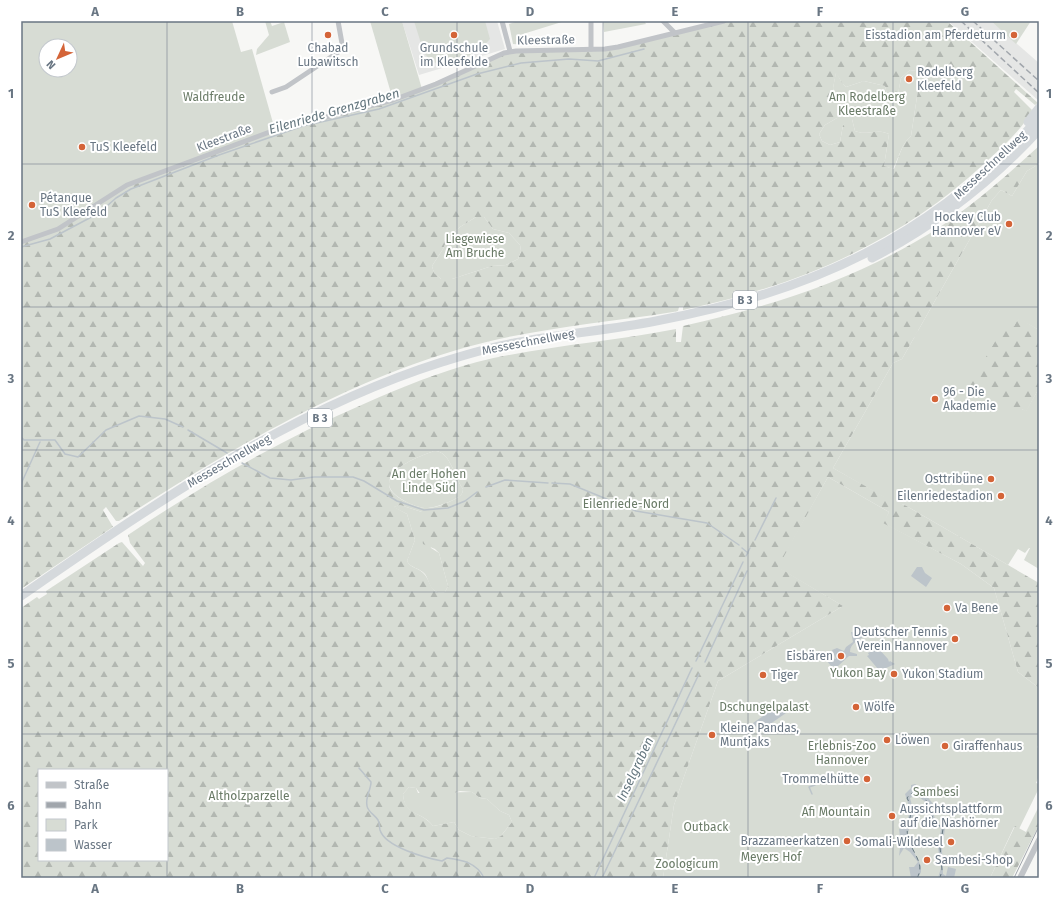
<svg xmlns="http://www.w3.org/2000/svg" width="1060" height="899" viewBox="0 0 1060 899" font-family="'Fira Sans',sans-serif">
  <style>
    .built { fill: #e5e6e5 }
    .green { fill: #d7dcd4; fill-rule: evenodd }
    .forest { fill: url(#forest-firs); fill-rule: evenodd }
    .water { fill: #bcc4ca }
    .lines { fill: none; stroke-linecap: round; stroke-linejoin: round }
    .stream { stroke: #bcc4ca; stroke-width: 1.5 }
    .ferry { stroke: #65777f; stroke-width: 1; stroke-dasharray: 5 4; stroke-linecap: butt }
    .minor { stroke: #c1c4c8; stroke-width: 5 }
    .tertiary { stroke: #c1c4c8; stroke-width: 6 }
    .trunk { stroke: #d5d9dc; stroke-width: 9 }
    .tram { stroke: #a1a6ac; stroke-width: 1 }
    .rail { stroke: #a1a6ac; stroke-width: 1.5; stroke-dasharray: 6 3; stroke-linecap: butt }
    .grid { fill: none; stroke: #697683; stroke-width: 1; stroke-opacity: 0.55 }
    .poi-dot { fill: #d46438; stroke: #fff; stroke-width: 1.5 }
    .labels { text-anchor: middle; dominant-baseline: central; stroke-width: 4; stroke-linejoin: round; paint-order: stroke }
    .shield { fill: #fff; stroke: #969fa8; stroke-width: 1 }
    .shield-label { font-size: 11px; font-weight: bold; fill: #697683 }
    .poi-label { font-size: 12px; fill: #697683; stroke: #fff; text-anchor: start }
    .street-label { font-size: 12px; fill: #697683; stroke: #fff }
    .park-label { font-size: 12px; fill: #6a7b67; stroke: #fff }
    .water-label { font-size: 13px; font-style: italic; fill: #65777f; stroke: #fff }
    .neatline { fill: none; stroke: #697683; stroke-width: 1.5 }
    .grid-label { font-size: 13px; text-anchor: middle; font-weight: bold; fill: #697683 }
  </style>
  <defs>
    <pattern id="forest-firs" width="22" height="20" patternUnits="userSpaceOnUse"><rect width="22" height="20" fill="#d7dcd4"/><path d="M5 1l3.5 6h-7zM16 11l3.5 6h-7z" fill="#b2b7b1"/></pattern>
  </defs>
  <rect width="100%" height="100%" fill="#f7f7f5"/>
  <g class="built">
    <path d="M402,21H497L505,49L419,75Z"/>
    <path d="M948,21H991L1039,63V101Z"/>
  </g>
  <g class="green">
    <path d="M21,21H232L241,52L252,49L275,130L58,229L21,242ZM46,46H70V70H46Z"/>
    <path d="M265,21H270L272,26L284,22L290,42L256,55L257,49L269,35Z"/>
    <path d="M370,21H402L422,89L393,100Z"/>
    <path d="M414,21H485L490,39L477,53L442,64L432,62L424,53Z"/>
    <path d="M518,21H565L523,34L526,45L513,44L509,24Z"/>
    <path d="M603,21H644L646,24L604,32Z"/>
    <path d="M991,21H1031L1016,44Z"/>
    <path d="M910,70L916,71L920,77L911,136C901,144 899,158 893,169L884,166L889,134C877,128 866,136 855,131L852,119L843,125L840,142L830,145L822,141L819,134L825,125L837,118L838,107L833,88L836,72L842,83L846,87L864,81L885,86L892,115H894L901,78Z"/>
    <path d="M1039,164V330L1019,319L1014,326H1010L1022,409L1026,411L1039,388V569L1024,560L1030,548H1029L1025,553L1018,549L1008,565L903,504L901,507L833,468L893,363L902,359L992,200L1001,190L1012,196L1027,171Z"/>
    <path d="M476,217H484L493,229L509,233L520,245L521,251L518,259L506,265L492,266L452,279H441L434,273L432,266L443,249L448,237L460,227Z"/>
    <path d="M435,451C450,451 455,478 463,489C463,496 457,498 451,501C444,504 436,507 428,508C417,509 389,496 389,484C389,467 422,455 435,451Z"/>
    <path d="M828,477L889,512L884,523L961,564L994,588L1018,672L1039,688V744L1037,747L1039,749V776L1036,783L1039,784V788L1019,829L1014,827L990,878H663L674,805L718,681L843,606L777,567Z"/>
    <path d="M400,505L422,512L431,548L439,553L448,586L445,592C441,593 439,593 435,591C429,587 429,580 425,574C420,568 410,568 407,561L415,540L407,514L393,507Z"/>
    <path d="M409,787L416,788L418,793L472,792L480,798L487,799L500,811L509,815L512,822L500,837L495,839L471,836L459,830L454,822L433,826C423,811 404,817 403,794Z"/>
  </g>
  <g class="forest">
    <path d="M724,21H947L1038,103L1035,105L1016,89L1014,92L1032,110C1024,128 1001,148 986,162C920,224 838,268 750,293C728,300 705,305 683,310V307H679L678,311L673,312C604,323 535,328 467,347C345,381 225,452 119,521H116L106,507L103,510L113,527L21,589V242L42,236L127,185L255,137L393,100L504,53L605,49ZM910,70L916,71L920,77L911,136C901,144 899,158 894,169L884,166L889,134C877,128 866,136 855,131L852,119L849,118L843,125L840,142L830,145L822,141L819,134L825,125L837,118L838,107L833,88L836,73L842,83L846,87L864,81L885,86L892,115L894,116L901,78ZM476,217H484L493,229L509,233L520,245L521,251L518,259L506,265L492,266L452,279H441L434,273L432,266L443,249L448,237L460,227Z"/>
    <path d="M1039,146V164L1027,171L1012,196L1001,190L992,200L902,359L893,363L833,468L901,506L903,504L1039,583V688L1018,672L994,588L961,564L883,523L889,512L828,477L778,567L843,606L718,681L674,805L663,878H21V608L37,597L39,599L47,594L46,591L119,543L122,542L143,566L145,563L130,543L128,535C204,484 282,439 366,403C402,387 439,372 477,362C542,346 610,342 676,329V342H681L683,326C764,308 842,284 915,242C959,218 1002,180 1039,146ZM435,451C450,451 455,478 463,489C463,496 457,498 451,501C444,504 436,508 428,508C417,509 388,496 389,484C389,467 422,455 435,451ZM400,505L422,512L418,517L423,544L435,549L439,553L448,586L445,592C441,593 439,593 435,591C430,587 429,580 425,575C420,568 410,568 407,561L415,540L407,514L394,507ZM39,770H167V860H39ZM409,787L416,788L424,799L431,801L460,791L472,792L480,798L487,799L500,811L509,815L512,822L501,836L495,839L471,836L459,830L454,822L433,826C423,812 404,815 403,794Z"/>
    <path d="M1019,318L1039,330V388L1026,412L1022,409L1020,412L970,384L1006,323L1014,326Z"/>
    <path d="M1039,806V825L1012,878H990L1015,826L1026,832Z"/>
  </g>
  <g class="water">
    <path d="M917,567H922L925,573L932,578L926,587L911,576Z"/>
    <path d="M861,631H865L867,635C860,639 850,643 850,652L857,654V656H849L838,666H831L827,661L830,658L836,659L832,650L837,648L844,651L846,647L853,642L851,632L859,633Z"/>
    <path d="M878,648L888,659L889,662L890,661L895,664L886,668L883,672L878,669L867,656L869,655L868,653Z"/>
    <path d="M782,703L786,713L763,729L761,728L758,730L753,723Z"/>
    <path d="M915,784L921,788L922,793L927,796L933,804C931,815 936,822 945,828L942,850L943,874L946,876L948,867L956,869L954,878H938L941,868L938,848L941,829L932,820L927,803L916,795L910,798L914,813L908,833L911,846L921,866V872L918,878H911L909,867H914L918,862L910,852L904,848L899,856L900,848L907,845L906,842L900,837L899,829L906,828L910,809L905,794L911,788V785Z"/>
  </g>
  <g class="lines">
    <g class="stream">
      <path d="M21,247L50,239L99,213L116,198L131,189L219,155L303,126L379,109L477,74L521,63L569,59L598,61L644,49"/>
      <path d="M188,430L227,453"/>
      <path d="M21,437L24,440H55L65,454L78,457L106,430L139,416L165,419L183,427"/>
      <path d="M242,463L270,478L291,480L314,477H353L364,481L397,501L424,510L448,508L465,501L477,492"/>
      <path d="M552,483L570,484L636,511L707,523L739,545"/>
      <path d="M21,484L40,442"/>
      <path d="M486,487L505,480L548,483"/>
      <path d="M755,540L776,498"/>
      <path d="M742,548L748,553"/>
      <path d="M746,556L750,548"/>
      <path d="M696,661L743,562"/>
      <path d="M705,662L747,571"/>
      <path d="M359,768L371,782C371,790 365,797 367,806C368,812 375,815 378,820C380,824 379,826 380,830C385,847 426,858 442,861L447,858C463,860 477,863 484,878"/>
      <path d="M812,794L809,787L815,785"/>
      <path d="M594,878L692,668"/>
      <path d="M602,878L699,674"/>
    </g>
    <path class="ferry" d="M917,878C926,863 911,852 908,837C904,822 917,816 907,798L910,794L916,792L930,804L933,820L943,829L940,847L942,870L940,878"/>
    <g class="minor">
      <path d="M502,21L510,51"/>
      <path d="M591,21V49"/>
      <path d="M663,21L675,33"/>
      <path d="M272,92L286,87L343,49L338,21"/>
      <path d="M21,242L58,229L127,185L275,130L393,100L436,84L504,53L516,51L605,49L618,47L724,21"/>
    </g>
    <path class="tertiary" d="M1020,878L1039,840"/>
    <g class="trunk">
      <path d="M1028,122L1039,108"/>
      <path d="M872,258C936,225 990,183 1039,130"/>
      <path d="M21,596C153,505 287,411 442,362C465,355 490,347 514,343C561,334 609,330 656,321C811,292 932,237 1039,118"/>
    </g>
    <path class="tram" d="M1014,878L1039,826"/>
    <g class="rail">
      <path d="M961,21L1039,93"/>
      <path d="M973,21L1039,81"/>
    </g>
  </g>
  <path class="grid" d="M167,21V878M312,21V878M457,21V878M603,21V878M748,21V878M893,21V878M21,164H1039M21,307H1039M21,450H1039M21,592H1039M21,734H1039"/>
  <g class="poi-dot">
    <circle cx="328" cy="35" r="4"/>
    <circle cx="454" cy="35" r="4"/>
    <circle cx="1014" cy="35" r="4"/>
    <circle cx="909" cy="79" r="4"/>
    <circle cx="82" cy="147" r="4"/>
    <circle cx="32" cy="205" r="4"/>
    <circle cx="1009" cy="224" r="4"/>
    <circle cx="935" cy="399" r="4"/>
    <circle cx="991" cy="479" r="4"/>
    <circle cx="1001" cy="496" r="4"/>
    <circle cx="947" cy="608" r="4"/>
    <circle cx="955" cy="639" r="4"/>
    <circle cx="841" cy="656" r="4"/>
    <circle cx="894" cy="674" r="4"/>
    <circle cx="763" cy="675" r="4"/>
    <circle cx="856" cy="707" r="4"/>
    <circle cx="712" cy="735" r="4"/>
    <circle cx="887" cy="740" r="4"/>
    <circle cx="945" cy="746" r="4"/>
    <circle cx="867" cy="779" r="4"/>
    <circle cx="892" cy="816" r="4"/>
    <circle cx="847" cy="841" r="4"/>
    <circle cx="951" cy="842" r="4"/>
    <circle cx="927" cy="860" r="4"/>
  </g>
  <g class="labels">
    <g class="shield">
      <rect x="733" y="291" width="24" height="18" rx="3"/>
      <rect x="308" y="409" width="24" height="18" rx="3"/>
    </g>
    <g class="shield-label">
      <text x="745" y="300">B 3</text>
      <text x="320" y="418">B 3</text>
    </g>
    <g class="poi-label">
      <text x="1006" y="35" text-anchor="end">Eisstadion am Pferdeturm</text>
      <text x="328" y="48" text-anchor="middle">Chabad<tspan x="328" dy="14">Lubawitsch</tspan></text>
      <text x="454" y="48" text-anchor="middle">Grundschule<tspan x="454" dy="14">im Kleefelde</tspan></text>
      <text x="917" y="72">Rodelberg<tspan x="917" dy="14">Kleefeld</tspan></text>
      <text x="90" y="147">TuS Kleefeld</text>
      <text x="40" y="198">Pétanque<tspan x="40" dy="14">TuS Kleefeld</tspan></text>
      <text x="1001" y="217" text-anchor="end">Hockey Club<tspan x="1001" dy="14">Hannover eV</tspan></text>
      <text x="943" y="392">96 - Die<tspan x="943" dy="14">Akademie</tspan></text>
      <text x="983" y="479" text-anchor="end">Osttribüne</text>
      <text x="993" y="496" text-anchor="end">Eilenriedestadion</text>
      <text x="955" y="608">Va Bene</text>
      <text x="947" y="632" text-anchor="end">Deutscher Tennis<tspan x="947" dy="14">Verein Hannover</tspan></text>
      <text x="833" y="656" text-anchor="end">Eisbären</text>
      <text x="902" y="674">Yukon Stadium</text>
      <text x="771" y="675">Tiger</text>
      <text x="864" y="707">Wölfe</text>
      <text x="720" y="728">Kleine Pandas,<tspan x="720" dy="14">Muntjaks</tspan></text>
      <text x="895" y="740">Löwen</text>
      <text x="953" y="746">Giraffenhaus</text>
      <text x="859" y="779" text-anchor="end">Trommelhütte</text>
      <text x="900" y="809">Aussichtsplattform<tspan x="900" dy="14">auf die Nashörner</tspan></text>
      <text x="839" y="841" text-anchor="end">Brazzameerkatzen</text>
      <text x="943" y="842" text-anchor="end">Somali-Wildesel</text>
      <text x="935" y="860">Sambesi-Shop</text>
    </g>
    <g class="street-label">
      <text transform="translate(546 40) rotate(-1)">Kleestraße</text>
      <text transform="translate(224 138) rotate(-21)">Kleestraße</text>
      <text transform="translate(990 165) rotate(-43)">Messeschnellweg</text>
      <text transform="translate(528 342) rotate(-11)">Messeschnellweg</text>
      <text transform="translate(229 461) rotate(-30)">Messeschnellweg</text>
    </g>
    <g class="park-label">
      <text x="214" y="97">Waldfreude</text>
      <text x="867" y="97">Am Rodelberg<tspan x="867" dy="14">Kleestraße</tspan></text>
      <text x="475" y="239">Liegewiese<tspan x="475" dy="14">Am Bruche</tspan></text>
      <text x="429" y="474">An der Hohen<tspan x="429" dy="14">Linde Süd</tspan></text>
      <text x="626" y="504">Eilenriede-Nord</text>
      <text x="858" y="673">Yukon Bay</text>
      <text x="764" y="707">Dschungelpalast</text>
      <text x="842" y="746">Erlebnis-Zoo<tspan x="842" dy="14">Hannover</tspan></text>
      <text x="936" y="792">Sambesi</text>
      <text x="249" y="796">Altholzparzelle</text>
      <text x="836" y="812">Afi Mountain</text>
      <text x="706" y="827">Outback</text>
      <text x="771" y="857">Meyers Hof</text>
      <text x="687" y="864">Zoologicum</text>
    </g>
    <g class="water-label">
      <text transform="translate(334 111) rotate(-16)">Eilenriede Grenzgraben</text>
      <text transform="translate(635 769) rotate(-65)">Inselgraben</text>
    </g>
  </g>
  <rect width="1060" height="899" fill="none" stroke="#ffffff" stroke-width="44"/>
  <rect x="38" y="769" width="130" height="92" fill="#ffffff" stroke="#c3c8cd"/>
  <rect x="46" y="782" width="20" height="6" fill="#c1c4c8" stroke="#c3c8cd"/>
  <text x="74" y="789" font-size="12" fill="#697683">Straße</text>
  <rect x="46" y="802" width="20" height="6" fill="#a1a6ac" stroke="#c3c8cd"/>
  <text x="74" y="809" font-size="12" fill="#697683">Bahn</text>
  <rect x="46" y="819" width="20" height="12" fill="#d7dcd4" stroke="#c3c8cd"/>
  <text x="74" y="829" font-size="12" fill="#697683">Park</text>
  <rect x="46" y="839" width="20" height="12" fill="#bcc4ca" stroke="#c3c8cd"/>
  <text x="74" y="849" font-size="12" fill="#697683">Wasser</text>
  <g transform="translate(58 58) rotate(226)"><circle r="19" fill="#ffffff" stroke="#c3c8cd"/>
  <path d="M0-3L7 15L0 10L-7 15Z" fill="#d46438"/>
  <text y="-6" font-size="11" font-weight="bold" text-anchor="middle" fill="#697683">N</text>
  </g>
  <rect x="22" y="22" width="1016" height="855" class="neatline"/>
  <g class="grid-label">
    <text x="95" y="16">A</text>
    <text x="240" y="16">B</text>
    <text x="385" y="16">C</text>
    <text x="530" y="16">D</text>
    <text x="675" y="16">E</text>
    <text x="820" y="16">F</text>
    <text x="965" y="16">G</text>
    <text x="11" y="98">1</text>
    <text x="1049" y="98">1</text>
    <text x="11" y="240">2</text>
    <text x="1049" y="240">2</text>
    <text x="11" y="383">3</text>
    <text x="1049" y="383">3</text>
    <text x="11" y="525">4</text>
    <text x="1049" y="525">4</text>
    <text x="11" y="668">5</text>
    <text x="1049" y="668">5</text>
    <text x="11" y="810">6</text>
    <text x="1049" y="810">6</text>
    <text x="95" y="893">A</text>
    <text x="240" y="893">B</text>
    <text x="385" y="893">C</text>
    <text x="530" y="893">D</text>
    <text x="675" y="893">E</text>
    <text x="820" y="893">F</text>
    <text x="965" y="893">G</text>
  </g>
</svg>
